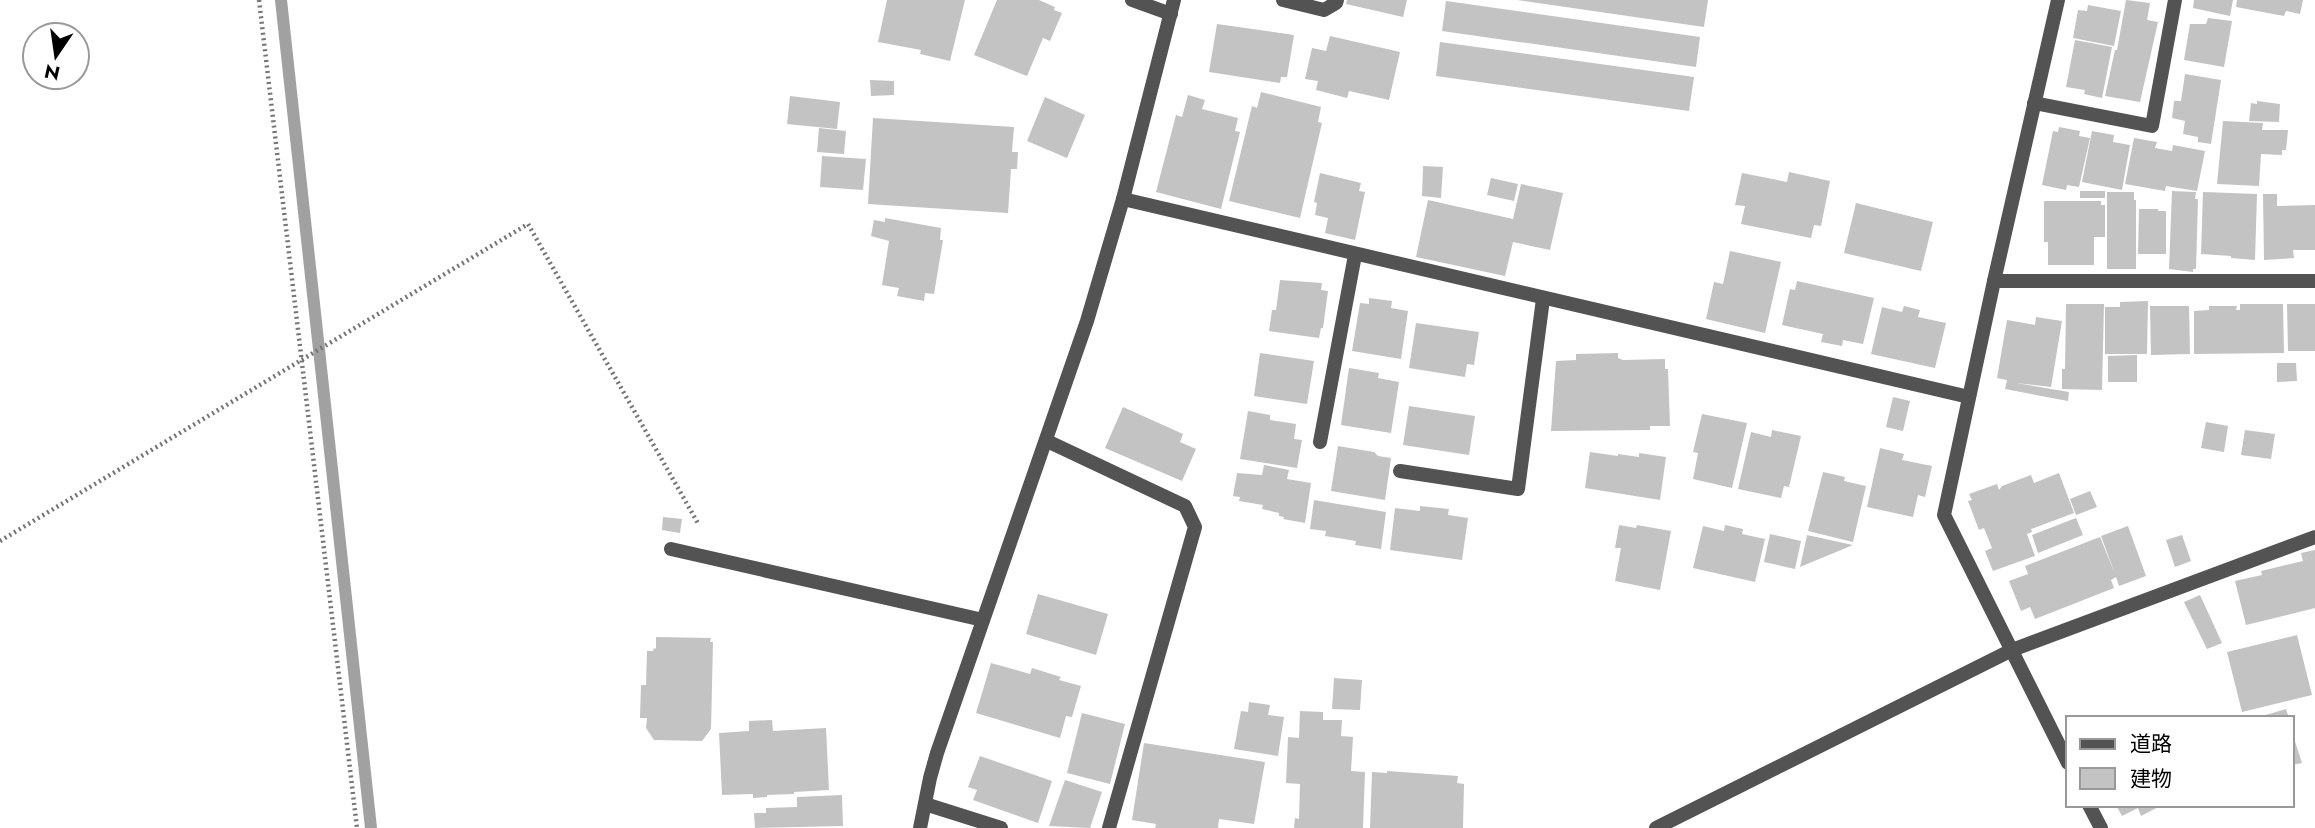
<svg xmlns="http://www.w3.org/2000/svg" width="2315" height="828" viewBox="0 0 2315 828" font-family="Jost,'Noto Sans JP',sans-serif">
  <style>
    .lines { fill: none; stroke-linecap: round; stroke-linejoin: round }
    .stream { stroke: #a1a1a1; stroke-width: 12 }
    .building { fill: #c3c3c3 }
    .path { stroke: #757575; stroke-width: 4.5; stroke-dasharray: 2 3.5; stroke-linecap: butt }
    .service { stroke: #535353; stroke-width: 14 }
    .minor { stroke: #535353; stroke-width: 14 }
    .tertiary { stroke: #535353; stroke-width: 14 }
  </style>
  <rect width="100%" height="100%" fill="#fff"/>
  <g class="lines">
    <path class="stream" d="M281,0L371,828"/>
  </g>
  <g class="building">
    <path d="M887,0H965L950,61L920,54L921,50L878,42Z"/>
    <path d="M997,0H1039L1055,7L1054,10L1062,13L1050,41L1043,38L1027,76L974,55Z"/>
    <path d="M1347,0H1407L1403,17L1346,4Z"/>
    <path d="M1517,0H1708L1704,27Z"/>
    <path d="M2126,0L2150,3L2147,20L2158,22L2140,102L2105,96L2115,50H2117Z"/>
    <path d="M2194,0H2233L2230,16L2193,8Z"/>
    <path d="M2237,0H2303L2300,14L2286,11L2284,16L2236,7Z"/>
    <path d="M1446,1L1700,37L1696,67L1442,31Z"/>
    <path d="M2088,5L2121,11L2114,46L2073,38L2078,10L2087,11Z"/>
    <path d="M2208,18L2232,21L2224,67L2184,60L2190,24H2206Z"/>
    <path d="M1217,24L1294,35L1287,77H1281L1280,83L1209,72Z"/>
    <path d="M1330,36L1400,52L1389,100L1349,91L1347,98L1316,90L1318,81L1305,79L1312,48L1326,51Z"/>
    <path d="M2075,40L2112,47L2102,98L2084,94L2085,90L2066,87Z"/>
    <path d="M1440,42L1694,77L1689,111L1436,76Z"/>
    <path d="M2185,74L2221,80L2211,144L2198,142V137L2183,134L2185,121L2172,118L2174,101H2181Z"/>
    <path d="M870,80L894,81V95L871,96Z"/>
    <path d="M1261,92L1321,107L1318,122L1322,123L1300,218L1229,201L1252,106L1257,108Z"/>
    <path d="M1188,95L1205,100L1202,109L1238,118L1235,131L1240,132L1221,209L1156,192L1176,115L1182,117Z"/>
    <path d="M790,96L840,102L837,129L787,124Z"/>
    <path d="M1045,97L1085,115L1067,158L1027,141Z"/>
    <path d="M2257,101L2280,104L2279,122L2249,121L2251,103L2257,104Z"/>
    <path d="M873,118L1014,127L1012,152H1018L1017,169H1011L1008,213L868,204Z"/>
    <path d="M2223,121L2263,123L2262,130H2288L2286,150H2282V155L2261,154L2259,186L2217,184Z"/>
    <path d="M2059,127L2080,131L2079,136L2090,138L2079,187L2067,185L2066,190L2042,185L2053,131L2058,132Z"/>
    <path d="M819,128L846,131L844,154L817,152Z"/>
    <path d="M2092,131L2114,135L2113,142L2130,145L2122,190L2082,182Z"/>
    <path d="M2134,138L2157,142L2155,148L2172,151L2173,145L2205,151L2197,191L2166,186L2165,191L2125,184Z"/>
    <path d="M822,156L866,159L863,190L820,187Z"/>
    <path d="M1423,166L1443,167L1441,198L1422,196Z"/>
    <path d="M1789,172L1830,181L1821,226L1814,225L1811,238L1741,224L1745,206L1735,205L1742,173L1787,182Z"/>
    <path d="M1320,173L1361,183L1359,191L1365,192L1355,240L1325,233L1328,218L1315,215L1317,203L1314,202Z"/>
    <path d="M1491,178L1518,184L1514,201L1487,195Z"/>
    <path d="M1521,184L1563,193L1550,250L1513,242L1505,276L1416,257L1428,200L1513,219Z"/>
    <rect x="2080" y="191" width="25" height="7"/>
    <path d="M2172,191L2196,192L2195,199H2198L2196,269H2193V272L2169,269Z"/>
    <path d="M2107,192H2134V200H2136V269H2107Z"/>
    <path d="M2203,192L2257,194L2255,260L2231,258V256L2201,254Z"/>
    <path d="M2263,194H2277V206L2315,205V250H2293L2294,258L2264,260Z"/>
    <path d="M2044,201H2101V205H2105V237H2094V265H2048V242H2044Z"/>
    <path d="M1856,203L1933,222L1921,271L1844,253Z"/>
    <path d="M2139,209H2158V211H2166V254H2138Z"/>
    <path d="M885,218L941,228L940,240H943L934,294L925,293L924,301L897,296L899,288L882,285L889,241L871,236L874,220L885,222Z"/>
    <path d="M1730,251L1781,262L1765,333L1706,319L1714,282L1723,284Z"/>
    <path d="M1280,280L1322,283L1321,290L1328,291L1323,328H1321L1319,338L1269,331L1272,310H1276Z"/>
    <path d="M1797,281L1874,298L1863,344L1843,340L1842,346L1821,342L1823,334L1782,325L1790,289L1795,290Z"/>
    <path d="M1369,298L1392,301L1391,308L1408,311L1401,359L1352,351L1360,303L1369,304Z"/>
    <path d="M2148,301L2147,354H2105V307H2120V302Z"/>
    <path d="M2066,304H2104L2102,390L2062,389V369H2065Z"/>
    <path d="M2240,304H2283L2284,353L2194,354V311L2209,310V306H2237L2236,310H2240Z"/>
    <path d="M2287,304H2315V351H2288Z"/>
    <path d="M1904,306L1920,310L1918,317L1946,323L1935,368L1871,354L1882,307L1902,312Z"/>
    <path d="M2150,306H2189L2190,354L2151,355Z"/>
    <path d="M2036,317L2062,321L2051,387L2016,383L2069,392L2068,401L2005,389L2007,380L1997,378L2007,320L2035,325Z"/>
    <path d="M1416,323L1479,332L1474,365L1467,364L1465,377L1409,368Z"/>
    <path d="M1260,353L1314,361L1307,404L1254,396Z"/>
    <path d="M1618,353V358L1623,360L1665,359V369H1668L1670,426H1650V430L1551,431L1556,361L1576,360V354Z"/>
    <path d="M2137,355V382H2108V356Z"/>
    <path d="M2277,363H2296L2297,381L2277,382Z"/>
    <path d="M1349,368L1379,373L1378,378L1399,382L1391,433L1341,425Z"/>
    <path d="M1893,397L1910,401L1903,431L1886,427Z"/>
    <path d="M1409,406L1475,416L1469,455L1403,445Z"/>
    <path d="M1123,407L1183,434L1180,442L1196,449L1182,481L1105,448Z"/>
    <path d="M1248,411L1270,415V420L1296,424L1294,439L1302,440L1297,468L1240,459Z"/>
    <path d="M1702,414L1747,423L1732,488L1693,479L1698,453L1693,452Z"/>
    <path d="M2206,422L2228,426L2224,452L2201,448Z"/>
    <path d="M1772,430L1801,436L1789,487L1784,486L1781,498L1738,489L1751,432L1771,437Z"/>
    <path d="M2245,430L2275,434L2271,459L2241,455Z"/>
    <path d="M1338,446L1374,452L1378,456L1391,458L1385,500L1331,491Z"/>
    <path d="M1880,448L1904,454L1902,460L1932,466L1925,497L1918,495L1913,517L1867,507Z"/>
    <path d="M1590,452L1618,456V454L1639,457V453L1666,457L1660,500L1585,488Z"/>
    <path d="M1264,465L1289,470L1287,479L1311,483L1305,523L1283,519L1284,517L1279,516V513L1262,509L1263,505L1239,501L1240,497L1233,496L1237,473L1262,475Z"/>
    <path d="M1823,472L1845,477L1844,481L1866,486L1853,542L1808,531Z"/>
    <path d="M2059,473L2074,513L2031,529L2032,532L2027,534L2035,556L1993,571L1985,551L1992,548L1984,528L1979,530L1968,501L1972,500L1969,494L1997,484L1999,490L2002,486L2031,475L2034,483Z"/>
    <path d="M2090,491L2097,507L2076,515L2070,499Z"/>
    <path d="M1314,500L1386,512L1381,549L1355,545L1356,541L1325,536L1326,531L1310,529Z"/>
    <path d="M1420,506L1449,509L1448,515L1468,518L1462,560L1390,550L1395,508L1420,511Z"/>
    <path d="M663,517L682,519L680,533L662,530Z"/>
    <path d="M2076,518L2083,535L2038,553L2032,535Z"/>
    <path d="M1619,525L1636,528L1637,525L1671,531L1660,590L1615,581L1621,548H1615Z"/>
    <path d="M1725,525L1743,529L1742,534L1765,539L1755,582L1693,568L1703,526L1724,531Z"/>
    <path d="M2128,526L2146,576L2119,586L2116,577L2111,580L2114,588L2035,619L2030,607L2021,611L2009,581L2028,574L2025,566L2100,537L2115,574L2101,536Z"/>
    <path d="M1770,534L1801,541L1795,569L1764,562Z"/>
    <path d="M1807,535L1853,545L1800,567Z"/>
    <path d="M2182,535L2191,561L2175,567L2166,540Z"/>
    <path d="M2315,550V608L2246,625L2235,581L2262,575L2261,571L2303,561L2301,553Z"/>
    <path d="M1038,594L1108,614L1096,655L1026,634Z"/>
    <path d="M2200,595L2222,643L2207,649L2184,602Z"/>
    <path d="M2297,635L2312,695L2242,712L2227,652Z"/>
    <path d="M656,637L711,638L710,642H713L711,729L702,741L654,740L646,728L647,718H640L641,685H646L647,651H653L654,648L656,649Z"/>
    <path d="M991,663L1030,674L1032,668L1061,677L1059,680L1081,686L1072,717L1066,716L1060,738L976,713Z"/>
    <path d="M1334,678L1362,680L1360,710L1332,709Z"/>
    <path d="M1249,702L1270,705L1268,715L1284,717L1278,756L1234,749L1241,711L1248,712Z"/>
    <path d="M2286,709L2289,718H2259V717Z"/>
    <path d="M1300,711L1323,712V720H1342L1341,736L1353,737L1351,771L1365,772L1363,828H1294L1295,818L1299,819L1300,784L1286,783L1288,737L1299,738Z"/>
    <path d="M1082,713L1125,724L1110,784L1067,773Z"/>
    <path d="M772,720L773,731L826,728L829,790L794,792V794L767,795V797L753,798V794L722,795L719,733L749,731V721Z"/>
    <path d="M2292,732L2302,763L2292,765Z"/>
    <path d="M1144,743L1265,762L1254,824L1219,819L1218,828H1155L1156,824L1132,820Z"/>
    <path d="M980,756L1052,781L1038,823L973,800L977,790L968,787Z"/>
    <path d="M1387,771L1458,776L1457,783L1464,784L1463,828H1370L1372,772L1387,773Z"/>
    <path d="M1065,780L1102,792L1090,828L1049,826Z"/>
    <path d="M842,795L843,826L755,828L754,813H766V808L797,807V797Z"/>
    <path d="M2116,805H2162L2141,816L2138,808L2122,816Z"/>
  </g>
  <g class="lines">
    <g class="path">
      <path d="M259,0L357,828"/>
      <path d="M0,541L528,224L699,525"/>
    </g>
    <g class="service">
      <path d="M1132,0L1171,14"/>
      <path d="M1047,441L1185,506L1195,527L1109,828"/>
      <path d="M671,549L983,620"/>
    </g>
    <g class="minor">
      <path d="M1283,0L1324,10L1336,3L1337,0"/>
      <path d="M2058,0L1994,281L1944,515L2068,763"/>
      <path d="M2034,103L2152,126L2175,0"/>
      <path d="M1123,199L1969,397"/>
      <path d="M1994,281H2315"/>
      <path d="M1320,442L1355,255"/>
      <path d="M1400,471L1518,489L1543,299"/>
      <path d="M925,804L1001,828"/>
      <path d="M2089,805L2101,828"/>
      <path d="M1656,828L2012,650L2315,537"/>
    </g>
    <path class="tertiary" d="M920,828L930,778L937,753L1087,321L1123,199L1174,0"/>
  </g>
  <rect x="2066" y="716" width="228" height="91" fill="#ffffff" stroke="#999999" stroke-width="2"/>
  <rect x="2080" y="739" width="35" height="10" fill="#535353" stroke="#999999" stroke-width="2"/>
  <text x="2130" y="751" font-size="21" fill="#000000">道路</text>
  <rect x="2080" y="768" width="35" height="21" fill="#c3c3c3" stroke="#999999" stroke-width="2"/>
  <text x="2130" y="786" font-size="21" fill="#000000">建物</text>
  <g transform="translate(56 56) rotate(193)"><circle r="33" fill="#ffffff" stroke="#999999" stroke-width="2"/>
  <path d="M0-5L12 26L0 18L-12 26Z" fill="#000000"/>
  <text y="-10" font-size="19" font-weight="bold" text-anchor="middle" fill="#000000">N</text>
  </g>
</svg>
